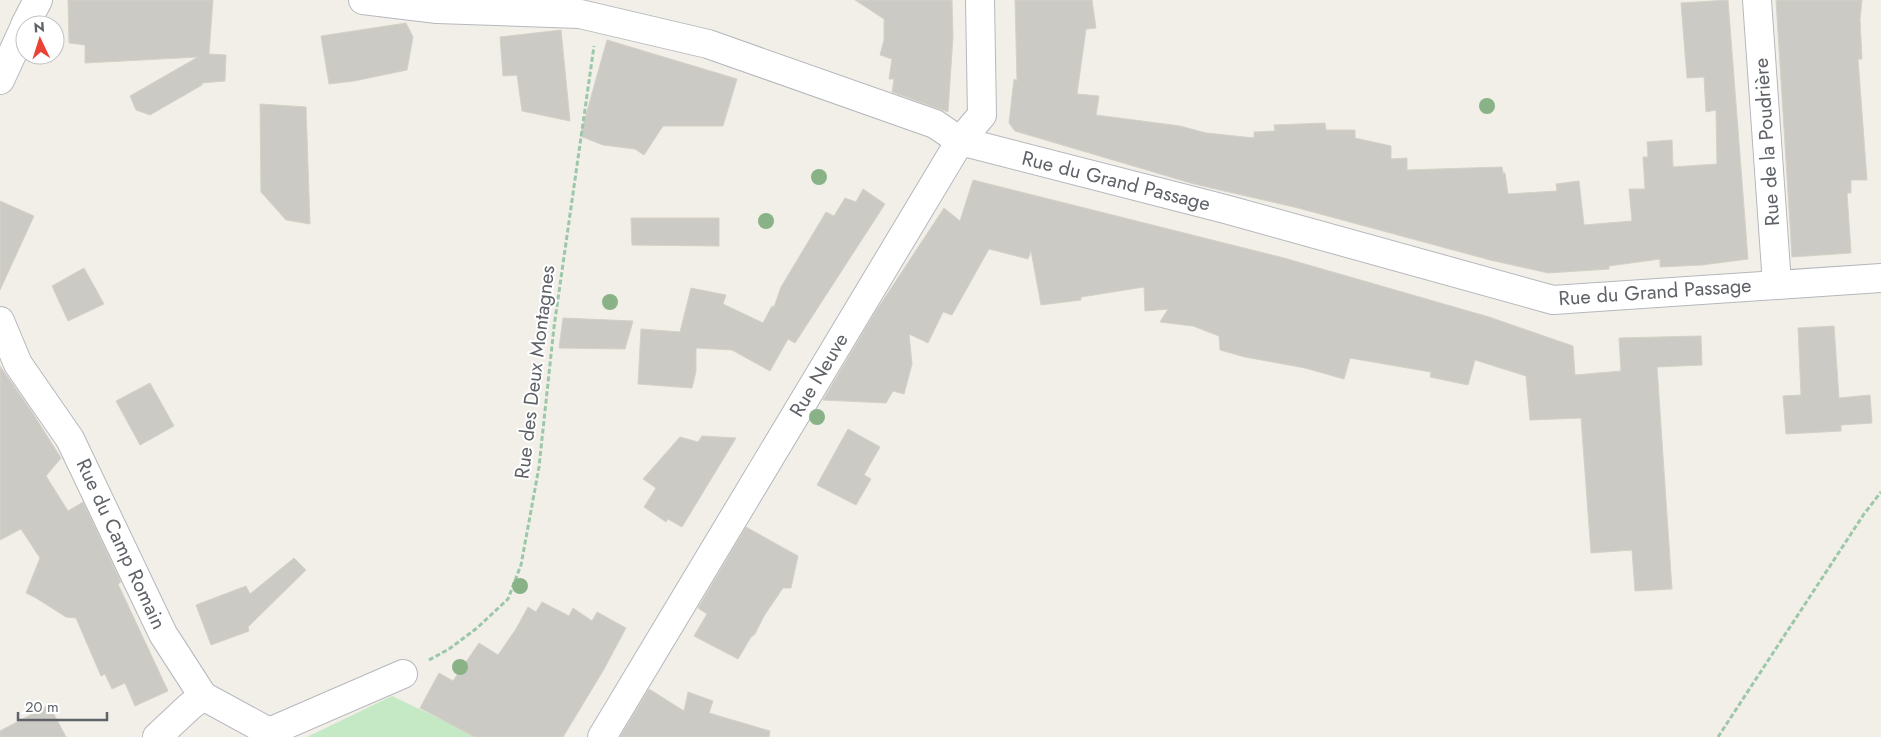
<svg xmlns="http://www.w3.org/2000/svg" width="1881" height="737" viewBox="0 0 1881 737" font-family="Jost,sans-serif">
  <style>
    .green { fill: #c5e8c5 }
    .building { fill: #cccac5; stroke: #d6d1c6 }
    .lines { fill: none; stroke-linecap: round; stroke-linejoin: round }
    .minor-casing { stroke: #b5b8bc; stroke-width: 30 }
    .path { stroke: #9cc7a9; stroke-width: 3; stroke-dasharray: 5 2.5; stroke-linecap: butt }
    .minor { stroke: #fff; stroke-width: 28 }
    .tree { fill: #89b387 }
    .labels { text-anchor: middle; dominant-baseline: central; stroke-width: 4; stroke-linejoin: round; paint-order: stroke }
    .street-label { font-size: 20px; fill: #5f6368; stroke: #fff }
  </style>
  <rect width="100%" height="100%" fill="#f1efe8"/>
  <path class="green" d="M392,696L478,737H307Z"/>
  <g class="building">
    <path d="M68,0H213L209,54L226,55L225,81L202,83V85L150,115L136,110L130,96L198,57L85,63V45L69,43Z"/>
    <path d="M855,0H952L953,36L948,112L892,92L894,79H889L892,59L880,55L884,40V19Z"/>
    <path d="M1015,0H1092L1096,28L1086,29L1077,94L1099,96L1096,115L1180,126L1206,133L1254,138V132L1275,131L1274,125L1325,123L1326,130H1355V138L1391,146V159L1407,158V170L1502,167L1503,173H1505L1508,194L1557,191L1556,184L1579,181L1584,225L1632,221L1629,189H1645L1643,157H1648L1647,142L1672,140L1673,167L1717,164L1716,110L1706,112L1704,77L1687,78L1681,3L1728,0L1748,259L1702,265L1660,267V259L1609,266V269L1548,273L1490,260L1298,208L1194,184L1015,131L1009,123L1014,79L1017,81Z"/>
    <path d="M1776,0H1862L1860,20L1862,59H1858L1867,180H1851V193H1847L1851,253L1792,257Z"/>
    <path d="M406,23L413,37L407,70L354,81L329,84L321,36Z"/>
    <path d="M561,30L570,121L522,111L517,75L503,76L500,37Z"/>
    <path d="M607,40L737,79L723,126H663L644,155L635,149L603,145L580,136Z"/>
    <path d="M260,104L306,107L310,224L286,220L261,192Z"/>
    <path d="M973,180L1284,258L1489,317L1573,346L1575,375L1621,371L1619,338L1701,336L1702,365L1657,367L1672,589L1635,591L1632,550L1591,553L1581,418L1530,420L1526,376L1475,360L1468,385L1430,377L1431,372L1350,358L1344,379L1305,368L1245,357L1220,350L1219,336L1193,326L1160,322L1168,309L1145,311L1144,287L1081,297V300L1041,305L1031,251L1028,259L989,249L952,315L943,312L928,343L909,334L912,364L904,394L893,391L886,403L823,400L876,311L944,208L960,221Z"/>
    <path d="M863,189L885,204L795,343L788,339L770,371L732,350L696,348V371L692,388L638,384L641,329L680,332L691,288L726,295L723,304L763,323L772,306L774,307L781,287L826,212L834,216L845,198L856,202Z"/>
    <path d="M0,201L34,216L0,290Z"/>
    <path d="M631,218H719V246L632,245Z"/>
    <path d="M84,268L104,304L68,321L52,286Z"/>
    <path d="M563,318L633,321L625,349L559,348Z"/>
    <path d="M1834,326L1839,398L1870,395L1872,423L1841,425V431L1786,434L1783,396L1801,395L1798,328Z"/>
    <path d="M0,366L32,412L61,458L46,476L68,511L83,502L121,582L118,584L168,691L135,706L125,683L112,689L105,674L101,676L76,618L66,617L36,598L26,593L40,558L21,529L0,540Z"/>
    <path d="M150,383L174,426L140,445L116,401Z"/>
    <path d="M848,429L880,447L864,475L871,479L856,505L817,485Z"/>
    <path d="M702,436L736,438L682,527L668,519L666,522L644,507L656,488L643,479L680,437L698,442Z"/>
    <path d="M746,527L798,556L791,588H783L764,616L755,634L751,637L738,659L694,636L707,614L698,608Z"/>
    <path d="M294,558L306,570L248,627L249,631L211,645L196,605L246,586L250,594Z"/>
    <path d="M542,602L569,616L573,608L592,621L597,612L626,628L603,671L563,737H475L420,708L439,673L453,681L479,643L498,655L516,629L528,607L536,612Z"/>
    <path d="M649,689L684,711L688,692L713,701L709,713L770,731L769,737H620Z"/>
    <path d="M49,705L66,737H0V731Z"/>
  </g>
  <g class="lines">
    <defs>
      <g id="minor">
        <path d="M363,0L437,9L580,14L708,44L935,124L960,141L1225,209L1553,300L1881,278"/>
        <path d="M1757,0L1777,284"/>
        <path d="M25,25L38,0"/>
        <path d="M0,80L25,26"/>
        <path d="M0,321L18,364L70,439L163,634L203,696L269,732L274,737"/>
        <path d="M269,732L403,674"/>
        <path d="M157,737L189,707L203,696"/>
        <path d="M602,737L960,141L982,115L980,0"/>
      </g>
    </defs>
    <use href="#minor" class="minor-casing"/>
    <g class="path">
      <path d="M429,660L449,649L477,628L508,599L521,565L539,467L554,327L594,46"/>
      <path d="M1718,737L1864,514L1881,492"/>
    </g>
    <use href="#minor" class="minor"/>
  </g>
  <g class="tree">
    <circle cx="1487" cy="106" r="8"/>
    <circle cx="819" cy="177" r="8"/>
    <circle cx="766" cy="221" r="8"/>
    <circle cx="610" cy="302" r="8"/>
    <circle cx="817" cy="417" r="8"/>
    <circle cx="520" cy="586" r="8"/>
    <circle cx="460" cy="667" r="8"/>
  </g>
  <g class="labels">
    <g class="street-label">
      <text transform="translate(1767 142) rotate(-94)">Rue de la Poudrière</text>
      <text transform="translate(1116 181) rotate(14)">Rue du Grand Passage</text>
      <text transform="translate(1655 292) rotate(-4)">Rue du Grand Passage</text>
      <text transform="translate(535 372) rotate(-83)">Rue des Deux Montagnes</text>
      <text transform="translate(819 375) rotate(-59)">Rue Neuve</text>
      <text transform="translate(121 544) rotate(65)">Rue du Camp Romain</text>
    </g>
  </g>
  <g transform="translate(40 40) rotate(356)"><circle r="24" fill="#ffffff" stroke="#bfc1c3"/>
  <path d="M0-4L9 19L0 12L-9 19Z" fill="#ea4335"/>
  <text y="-8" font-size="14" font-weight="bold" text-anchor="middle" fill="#5f6368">N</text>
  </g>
  <path d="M18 712v8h89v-8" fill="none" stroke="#5f6368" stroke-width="2.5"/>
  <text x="25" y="712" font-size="15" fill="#5f6368" stroke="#ffffff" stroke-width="4" paint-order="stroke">20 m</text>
</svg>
